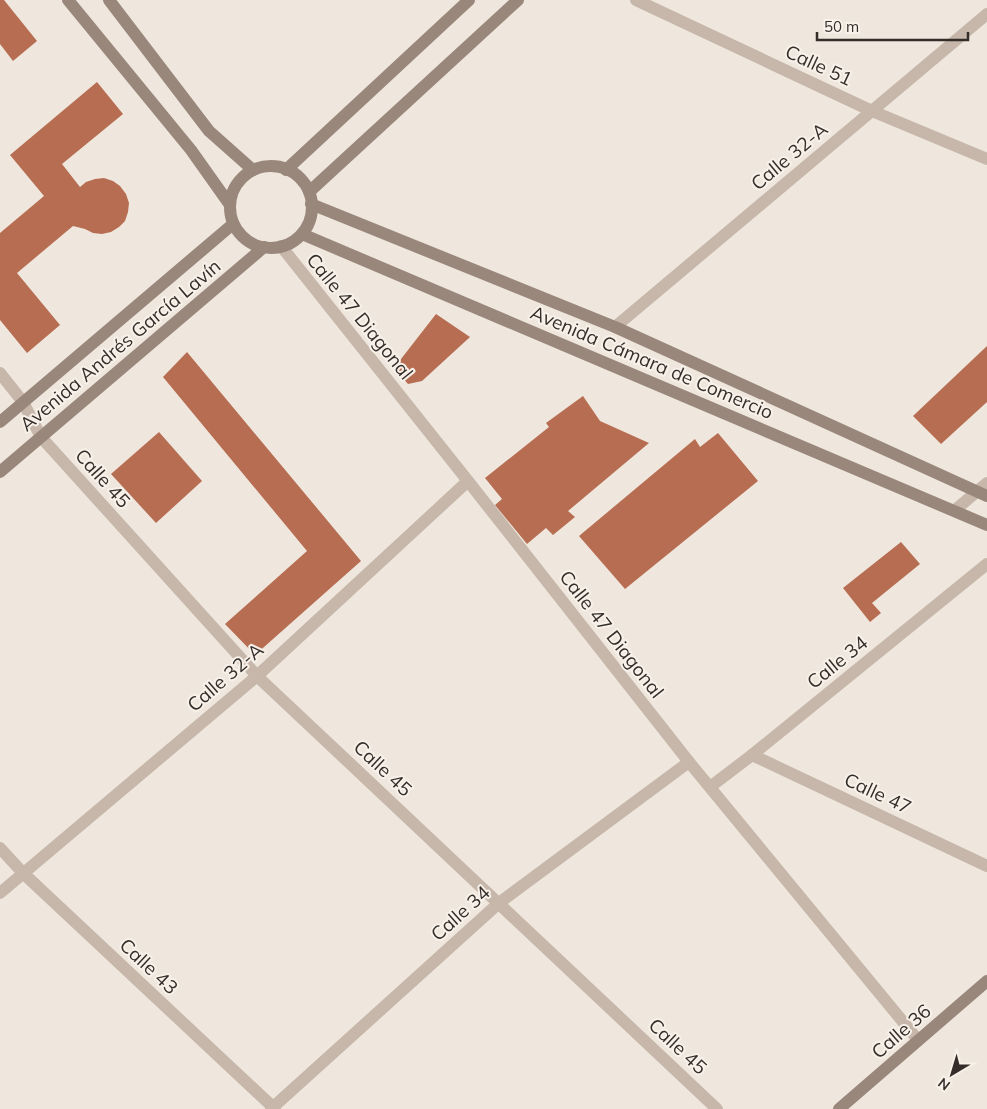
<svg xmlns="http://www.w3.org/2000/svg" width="987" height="1109" viewBox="0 0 987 1109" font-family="Mulish,sans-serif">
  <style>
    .building { fill: #b76d52 }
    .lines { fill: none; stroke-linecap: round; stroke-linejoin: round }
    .street { stroke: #c6b7aa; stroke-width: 12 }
    .secondary { stroke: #99877c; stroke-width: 12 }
    .labels { text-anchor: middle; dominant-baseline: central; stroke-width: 4; stroke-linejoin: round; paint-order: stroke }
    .street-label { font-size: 19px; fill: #342d29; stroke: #f7f1e9 }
  </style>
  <rect width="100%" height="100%" fill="#efe7dd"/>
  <g class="building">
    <path d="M0,0H4L37,41L13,61L0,44Z"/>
    <path d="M97,82L123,114L62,164L80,187L86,182L95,179L104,178L113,181L120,186L126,194L129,203L128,212L125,221L119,227L111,232L102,234L93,233L85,229L73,226L17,273L60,325L27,353L0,320V233L44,196L10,155Z"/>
    <path d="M436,314L470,337L422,381L408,384L394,368Z"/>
    <path d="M987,346V402L941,444L913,416Z"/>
    <path d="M187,352L361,561L255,655L225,624L307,551L163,377Z"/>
    <path d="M583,396L600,421L649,443L568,511L575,517L553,535L546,528L527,544L495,505L502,499L485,478L549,427L546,423Z"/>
    <path d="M159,432L202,481L156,523L111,474Z"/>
    <path d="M718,433L758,481L625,589L579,536L695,439L700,447Z"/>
    <path d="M901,542L920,564L872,603L881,613L870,622L843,588Z"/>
  </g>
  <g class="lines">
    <g class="street">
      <path d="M636,0L872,111L987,159"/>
      <path d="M281,246L468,481L689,762L918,1040"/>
      <path d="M615,327L987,14"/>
      <path d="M0,373L23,402L41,437L257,676L717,1109"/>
      <path d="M955,510L987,483"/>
      <path d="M752,755L987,866"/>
      <path d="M710,787L752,755L987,564"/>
      <path d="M0,848L23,873L275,1109"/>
      <path d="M0,893L257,676L468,481"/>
      <path d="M271,1109L499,903L689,762"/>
    </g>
    <g class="secondary">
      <path d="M68,0L191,150L230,205"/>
      <path d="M109,0L209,131L253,170"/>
      <circle cx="271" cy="207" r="41"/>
      <path d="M286,170L469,0"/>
      <path d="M309,192L518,0"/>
      <path d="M311,204L615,327L987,496"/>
      <path d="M302,234L987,525"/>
      <path d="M0,422L233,224"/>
      <path d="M0,472L264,247"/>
      <path d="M839,1109L987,981"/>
    </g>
  </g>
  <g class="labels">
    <g class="street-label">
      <text transform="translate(819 65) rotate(25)">Calle 51</text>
      <text transform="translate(789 156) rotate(-40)">Calle 32-A</text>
      <text transform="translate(360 316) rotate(51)">Calle 47 Diagonal</text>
      <text transform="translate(120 345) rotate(-40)">Avenida Andrés García Lavín</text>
      <text transform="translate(652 362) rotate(23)">Avenida Cámara de Comercio</text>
      <text transform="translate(103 478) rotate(48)">Calle 45</text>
      <text transform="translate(612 634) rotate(52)">Calle 47 Diagonal</text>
      <text transform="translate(837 662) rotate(-39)">Calle 34</text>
      <text transform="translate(225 677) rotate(-41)">Calle 32-A</text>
      <text transform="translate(383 768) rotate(43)">Calle 45</text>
      <text transform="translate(878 793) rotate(25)">Calle 47</text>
      <text transform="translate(460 913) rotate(-42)">Calle 34</text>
      <text transform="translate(149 966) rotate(43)">Calle 43</text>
      <text transform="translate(901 1031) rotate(-41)">Calle 36</text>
      <text transform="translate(678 1046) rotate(43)">Calle 45</text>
    </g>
  </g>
  <g transform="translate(952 1074) rotate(218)" stroke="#f7f1e9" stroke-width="4" paint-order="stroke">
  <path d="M0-4L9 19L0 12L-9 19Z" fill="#342d29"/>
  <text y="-8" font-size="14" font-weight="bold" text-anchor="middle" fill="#342d29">N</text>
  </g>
  <path d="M817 32v8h151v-8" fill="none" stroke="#342d29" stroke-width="2.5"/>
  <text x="824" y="32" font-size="15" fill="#342d29" stroke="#f7f1e9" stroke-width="4" paint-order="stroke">50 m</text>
</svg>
